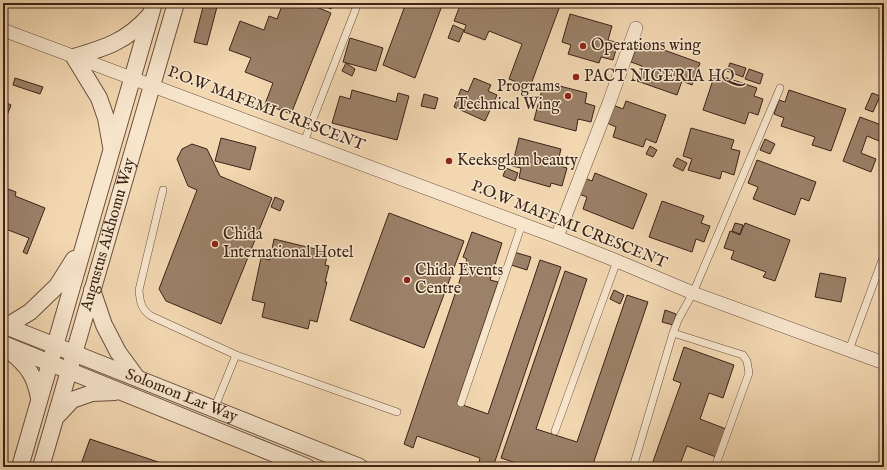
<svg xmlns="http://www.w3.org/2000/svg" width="887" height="470" viewBox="0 0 887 470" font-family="'IM FELL English',serif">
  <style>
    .building { fill: #9b8168; stroke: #3c2418 }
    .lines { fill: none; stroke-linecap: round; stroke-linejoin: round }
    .service-casing { stroke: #6a513e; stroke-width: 8 }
    .minor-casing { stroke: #6a513e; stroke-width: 14 }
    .tertiary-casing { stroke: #6a513e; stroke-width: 18 }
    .service { stroke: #f7e5cc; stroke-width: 7 }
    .minor { stroke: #f7e5cc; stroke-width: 13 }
    .tertiary { stroke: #f7e5cc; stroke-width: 16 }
    .poi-dot { fill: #8f2418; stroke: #f7e5cc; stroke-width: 1.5 }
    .labels { text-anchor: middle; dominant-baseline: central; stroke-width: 3; stroke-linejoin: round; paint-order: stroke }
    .poi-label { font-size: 16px; fill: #3c2418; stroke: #f7e5cc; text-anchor: start }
    .street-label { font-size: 16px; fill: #3c2418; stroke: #f7e5cc }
  </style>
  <rect width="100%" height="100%" fill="#f2d7b1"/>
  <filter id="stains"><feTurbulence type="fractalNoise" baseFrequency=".005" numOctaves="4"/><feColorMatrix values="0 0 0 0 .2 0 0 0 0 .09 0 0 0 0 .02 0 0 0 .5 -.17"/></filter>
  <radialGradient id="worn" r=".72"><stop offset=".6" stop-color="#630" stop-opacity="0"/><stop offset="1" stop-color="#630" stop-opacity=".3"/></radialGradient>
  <g class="building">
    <path d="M204,3H218L207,45L194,42Z"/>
    <path d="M283,3H307L331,13L291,114L265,104L273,83L245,72L251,58L229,50L240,21L264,30L269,16L277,19Z"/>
    <path d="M320,3H334L331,9L320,4Z"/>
    <path d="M406,3H443L415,78L383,65Z"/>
    <path d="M461,3H561L530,87L509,79L522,44L489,31L485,40L464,32L466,25L454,21Z"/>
    <path d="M570,14L612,26L608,40L618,43L613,60L601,57L599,63L568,54L571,45L562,42Z"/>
    <path d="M453,25L464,30L459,42L448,38Z"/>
    <path d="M350,38L383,48L376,71L343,62Z"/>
    <path d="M639,41L700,63L692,85L682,81L677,95L637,81L642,66L631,62Z"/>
    <path d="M346,63L355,69L352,76L342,71Z"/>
    <path d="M730,63L746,68L743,77L727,71Z"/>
    <path d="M749,69L763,74L760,84L745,79Z"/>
    <path d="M715,74L757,88L754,96L763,99L758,115L749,112L745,124L703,110Z"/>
    <path d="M15,78L43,87L40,94L13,85Z"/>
    <path d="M474,78L491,85L488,91L497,95L485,121L454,107L461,89L468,92Z"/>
    <path d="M544,82L587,93L585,103L595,106L591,122L578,119L576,131L534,120Z"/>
    <path d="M352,90L396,102L398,93L409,96L397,140L332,123L340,96L350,99Z"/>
    <path d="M789,90L846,109L831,151L812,145L815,137L781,126L784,118L774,114L779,100L785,102Z"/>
    <path d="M872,93L880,96L873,112L865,109Z"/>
    <path d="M424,94L438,98L435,109L421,106Z"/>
    <path d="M3,101L11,105L3,126Z"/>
    <path d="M626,101L666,115L656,143L646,139L643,147L613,137L616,127L607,123L613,105L623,109Z"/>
    <path d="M860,117L884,126V143L867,136L861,153L876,159L871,172L843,161Z"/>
    <path d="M691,128L734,140L731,149L740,151L734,175L722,171L720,179L688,170L692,159L683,156Z"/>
    <path d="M221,138L256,147L250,170L215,161Z"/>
    <path d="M519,138L561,149L557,165L567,168L562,186L551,183L550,187L519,178L521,168L512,166Z"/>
    <path d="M765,139L775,144L770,154L760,150Z"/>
    <path d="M192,144L207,149L220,176L272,198L221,324L166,301L159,289L197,190L188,186L177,159L182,149Z"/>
    <path d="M650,146L657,150L653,157L646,154Z"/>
    <path d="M677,158L687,163L683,171L673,166Z"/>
    <path d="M757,160L816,182L809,201L801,198L795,215L753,199L758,187L748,183Z"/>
    <path d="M506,168L518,173L515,181L503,176Z"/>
    <path d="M595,173L647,194L633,229L583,209L587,197L576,193L582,177L592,181Z"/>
    <path d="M3,187L16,192L15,196L45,208L27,254L23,252L29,238L3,228Z"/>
    <path d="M275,197L284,201L280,211L271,207Z"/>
    <path d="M662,201L704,216L701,223L710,226L704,242L696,239L692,252L649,237Z"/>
    <path d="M389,213L464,241L424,348L350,320Z"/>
    <path d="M735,223L743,225L740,234L732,231Z"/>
    <path d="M745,223L790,240L775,281L763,277L766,272L731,259L734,251L724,248L730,231L740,235Z"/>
    <path d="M472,232L502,243L490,280L498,282L457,403L488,414L540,260L561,267L493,467L479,462L480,458L417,436L413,448L404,444L467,259L463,257Z"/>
    <path d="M274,239L328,252L325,265L329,266L325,282H327L317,322L310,320L308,329L262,317L265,303L252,300L261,258L270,260Z"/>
    <path d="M514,252L531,257L527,270L511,265Z"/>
    <path d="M565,271L587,279L536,429L577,442L627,295L648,302L592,467H528L501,458Z"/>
    <path d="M820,273L846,278L841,302L815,297Z"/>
    <path d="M614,290L624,295L620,304L610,299Z"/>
    <path d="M665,310L676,314L673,325L662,322Z"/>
    <path d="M684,347L734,365L723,398L709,393L700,419L726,429L716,457L687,446L679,467H651L681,383L673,380Z"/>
    <path d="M90,439L173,467H80Z"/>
  </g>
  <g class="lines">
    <defs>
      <g id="service">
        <path d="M304,142L358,3"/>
        <path d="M163,190L139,290C140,302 141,309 151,316L236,355L397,412"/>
        <path d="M673,333L743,355L747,361L749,373L715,467"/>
        <path d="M849,350L884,255"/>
        <path d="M461,403L522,224"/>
        <path d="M214,409L236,355"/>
        <path d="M555,431L617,261"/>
        <path d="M633,467L673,333L679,318L693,293L780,88"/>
      </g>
      <g id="minor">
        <path d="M3,30L557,237L617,261L693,293L884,363"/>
        <path d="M557,237L609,103L636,28"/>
      </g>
      <g id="tertiary">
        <path d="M111,146L106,118L99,98L74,57C105,48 127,41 149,16"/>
        <path d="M92,290L104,325L118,352L137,378"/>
        <path id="s1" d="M3,325L360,467"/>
        <path d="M7,326L30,312L57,286L74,259"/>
        <path d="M3,344L307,467"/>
        <path d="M11,352C28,366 35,376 39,398"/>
        <path d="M58,415L72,400L92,393L115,392"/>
        <path d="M20,467L154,3"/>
        <path id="s2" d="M41,467L176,3"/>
      </g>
    </defs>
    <use href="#service" class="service-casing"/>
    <use href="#minor" class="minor-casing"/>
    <use href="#tertiary" class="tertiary-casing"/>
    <use href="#service" class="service"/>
    <use href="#minor" class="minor"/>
    <use href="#tertiary" class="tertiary"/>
  </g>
  <g class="poi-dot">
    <circle cx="583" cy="46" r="4"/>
    <circle cx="576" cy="77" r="4"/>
    <circle cx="568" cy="96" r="4"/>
    <circle cx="449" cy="161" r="4"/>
    <circle cx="215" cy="244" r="4"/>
    <circle cx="407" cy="280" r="4"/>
  </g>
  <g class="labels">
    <g class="poi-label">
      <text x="591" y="46">Operations wing</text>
      <text x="584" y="77">PACT NIGERIA HQ</text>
      <text x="560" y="87" text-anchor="end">Programs<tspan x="560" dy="18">Technical Wing</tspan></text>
      <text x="457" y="161">Keeksglam beauty</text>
      <text x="223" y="235">Chida<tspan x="223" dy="18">International Hotel</tspan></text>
      <text x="415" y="271">Chida Events<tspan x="415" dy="18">Centre</tspan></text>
    </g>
    <g class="street-label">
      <text transform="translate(266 109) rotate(21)">P.O.W MAFEMI CRESCENT</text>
      <text transform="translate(569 225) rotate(22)">P.O.W MAFEMI CRESCENT</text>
      <text stroke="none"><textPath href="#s2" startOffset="242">Augustus Aikhomu Way</textPath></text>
      <text stroke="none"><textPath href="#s1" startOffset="192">Solomon Lar Way</textPath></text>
    </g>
  </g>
  <rect width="887" height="470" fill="none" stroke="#f2d7b1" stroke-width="16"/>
  <rect x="4" y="4" width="879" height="462" fill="none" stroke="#3c2418" stroke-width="2"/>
  <rect x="8" y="8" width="871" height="454" fill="none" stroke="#3c2418"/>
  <rect width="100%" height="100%" filter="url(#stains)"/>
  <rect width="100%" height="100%" fill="url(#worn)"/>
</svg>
